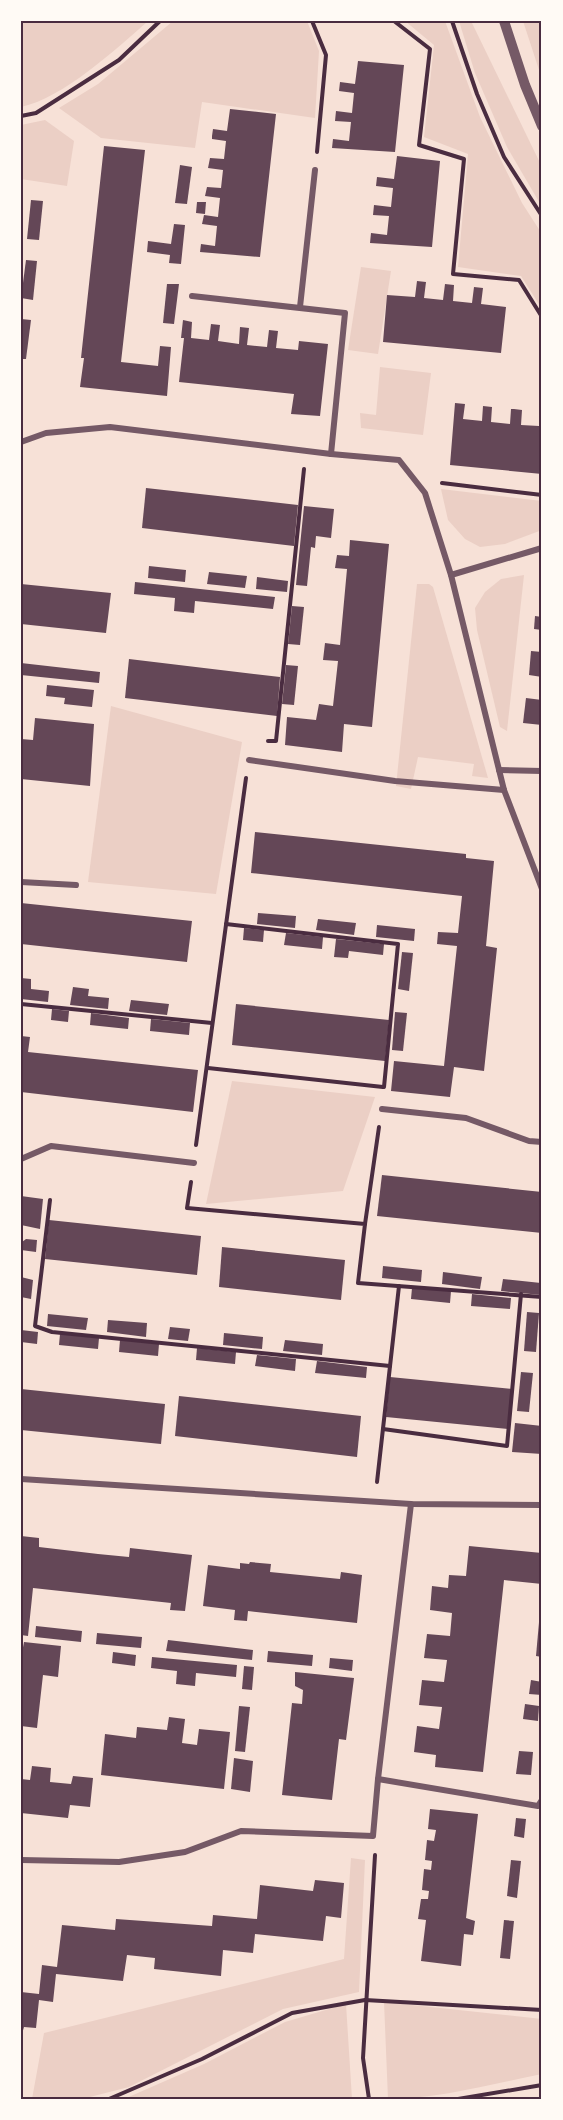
<svg xmlns="http://www.w3.org/2000/svg" width="563" height="2120" viewBox="0 0 563 2120" font-family="'Source Sans 3',sans-serif">
  <style>
    .green { fill: #ebcfc5 }
    .building { fill: #644757 }
    .lines { fill: none; stroke-linecap: round; stroke-linejoin: round }
    .path { stroke: #4a2c40; stroke-width: 4 }
    .minor { stroke: #755966; stroke-width: 6 }
    .tertiary { stroke: #755966; stroke-width: 10 }
    .neatline { fill: none; stroke: #4a2c40; stroke-width: 2 }
  </style>
  <rect width="100%" height="100%" fill="#f7e1d7"/>
  <g class="green">
    <path d="M21,21H148C115,50 63,98 21,107Z"/>
    <path d="M173,21H307L319,51L315,118L202,102L195,148L101,138L59,108L98,84Z"/>
    <path d="M405,21H445L480,117L522,203L542,234V309L521,276L458,267L468,154L424,137L434,45Z"/>
    <path d="M459,21H471L542,167V207L507,147L475,73Z"/>
    <path d="M523,21H542V79Z"/>
    <path d="M45,120L74,141L67,186L21,179V125Z"/>
    <path d="M361,267L391,271L378,354L348,350Z"/>
    <path d="M380,367L431,373L423,435L361,428L360,413L376,415Z"/>
    <path d="M441,489L542,501V530L505,544L480,547L465,539L448,520Z"/>
    <path d="M524,575L507,731L500,727L477,630L475,608L485,592L501,579Z"/>
    <path d="M417,584H429L433,587L488,778L472,776L474,764L418,757L411,789L396,786Z"/>
    <path d="M111,706L242,742L216,894L88,882Z"/>
    <path d="M232,1081L375,1097L343,1191L206,1204Z"/>
    <path d="M351,1858L365,1860L359,1992L283,2009L129,2087L82,2099H32L44,2033L344,1959Z"/>
    <path d="M384,2002L542,2019V2074C493,2084 438,2099 388,2099Z"/>
    <path d="M346,2004L352,2099H124L204,2064L285,2022Z"/>
  </g>
  <g class="building">
    <path d="M358,61L404,65L395,152L332,148L333,139L349,141L351,122L335,121L336,111L352,113L354,93L339,91L340,82L355,84Z"/>
    <path d="M230,109L276,114L260,257L200,252L201,244L215,246L217,226L202,224L204,215L218,217L220,198L205,196L207,187L221,188L223,170L208,168L210,158L224,159L226,141L212,139V136L213,129L227,131Z"/>
    <path d="M104,146L145,150L121,362L158,366L160,346L171,347L167,396L80,387L84,358H81Z"/>
    <path d="M397,156L440,161L432,247L370,243L371,233L387,235L389,216L373,215L374,205L391,207L393,188L376,186L377,177L394,179Z"/>
    <path d="M180,165L192,167L187,204L175,203Z"/>
    <path d="M31,200L43,201L39,240L27,239Z"/>
    <path d="M197,202H206L205,214L196,213Z"/>
    <path d="M174,224L185,225L181,264L169,263L170,255L147,252L148,241L171,244Z"/>
    <path d="M26,260L37,261L33,300L21,298Z"/>
    <path d="M417,281L426,282L424,298L443,300L445,284L454,285L453,301L472,303L474,287L483,288L481,304L506,307L501,353L383,342L387,295L415,297Z"/>
    <path d="M167,284H179L174,324L163,323Z"/>
    <path d="M21,319L31,320L26,359H21Z"/>
    <path d="M183,320L192,322L191,338L209,340L211,324L220,325L218,341L239,344L240,327L249,328L247,345L267,347L269,330L278,331L276,348L298,350L299,341L328,344L320,416L291,414L294,394L179,382L184,338H181Z"/>
    <path d="M455,403L465,404L463,419L482,421L483,406L492,407L491,422L510,424L511,409H514L522,410L521,425L539,426L540,410H542V474L450,465Z"/>
    <path d="M146,488L298,505L294,546L142,528Z"/>
    <path d="M304,506L334,509L331,538L316,536L315,548L311,547L307,586L296,585Z"/>
    <path d="M350,540L389,544L372,727L344,724L342,752L285,745L287,717L316,720L319,704L333,706L338,661L323,660L325,643L340,645L347,569L335,568L337,555L349,556Z"/>
    <path d="M149,566L186,570L185,582L148,578Z"/>
    <path d="M209,572L247,576L245,588L207,584Z"/>
    <path d="M257,577L288,581L287,592L256,589Z"/>
    <path d="M135,582L275,597L273,609L195,601L194,613L174,611L175,598L134,594Z"/>
    <path d="M21,584L111,593L106,633L21,624Z"/>
    <path d="M292,606L304,607L300,645L288,644Z"/>
    <path d="M535,616L542,617V630L534,629Z"/>
    <path d="M531,651L542,652V677L529,675Z"/>
    <path d="M129,659L280,677L277,716L125,698Z"/>
    <path d="M21,663L100,672L99,683L21,675Z"/>
    <path d="M286,665L298,666L294,705L282,704Z"/>
    <path d="M47,685L94,690L92,707L64,704L65,698L46,696Z"/>
    <path d="M526,698L542,700V725L523,723Z"/>
    <path d="M35,718L94,724L90,786L21,779V739L33,740Z"/>
    <path d="M255,832L466,854V858L494,861L486,946L497,948L484,1071L454,1067L450,1097L391,1091L394,1061L444,1066L457,946L437,944L438,932L458,933L462,896L251,873Z"/>
    <path d="M21,903L192,921L187,962L21,944Z"/>
    <path d="M258,913L296,916L295,928L257,924Z"/>
    <path d="M318,919L356,923L354,935L316,930Z"/>
    <path d="M377,925L415,929L414,941L376,937Z"/>
    <path d="M244,928L264,930L263,942L243,940Z"/>
    <path d="M286,933L323,937L322,949L284,945Z"/>
    <path d="M336,939L384,944L383,955L349,951L348,958L334,957Z"/>
    <path d="M402,952L413,953L409,991L398,989Z"/>
    <path d="M21,978L31,979V989L49,991L48,1002L21,999Z"/>
    <path d="M73,987L89,989L88,996L109,998L108,1009L70,1005Z"/>
    <path d="M131,1000L169,1004L167,1015L129,1011Z"/>
    <path d="M236,1004L389,1020L385,1061L232,1045Z"/>
    <path d="M52,1009L69,1011L68,1022L51,1020Z"/>
    <path d="M395,1012L407,1013L403,1051L392,1050Z"/>
    <path d="M91,1013L129,1018L128,1029L90,1025Z"/>
    <path d="M151,1019L190,1023L189,1035L150,1031Z"/>
    <path d="M21,1036L30,1037L28,1052L198,1070L193,1112L21,1092Z"/>
    <path d="M382,1175L542,1192V1233L377,1216Z"/>
    <path d="M21,1196L43,1199L40,1229L21,1225Z"/>
    <path d="M49,1220L201,1236L197,1275L45,1259Z"/>
    <path d="M26,1239L37,1240L36,1252L21,1250L22,1242Z"/>
    <path d="M222,1247L345,1260L341,1300L219,1287Z"/>
    <path d="M383,1266L422,1270L421,1282L382,1278Z"/>
    <path d="M443,1272L482,1277L480,1289L442,1284Z"/>
    <path d="M21,1277L33,1280L31,1299L21,1297Z"/>
    <path d="M503,1279L541,1283V1295L501,1291Z"/>
    <path d="M412,1288L451,1291L450,1303L411,1299Z"/>
    <path d="M472,1294L511,1298L510,1309L471,1306Z"/>
    <path d="M527,1312L539,1313L536,1352L524,1351Z"/>
    <path d="M48,1314L88,1318L86,1330L47,1326Z"/>
    <path d="M108,1320L147,1323L146,1337L107,1332Z"/>
    <path d="M170,1327L190,1329L188,1341L168,1339Z"/>
    <path d="M21,1330L38,1332L37,1344L21,1342Z"/>
    <path d="M224,1333L263,1337L262,1349L223,1345Z"/>
    <path d="M60,1334L99,1338L98,1349L59,1345Z"/>
    <path d="M120,1340L159,1344L158,1356L119,1352Z"/>
    <path d="M285,1340L323,1344L322,1355L283,1351Z"/>
    <path d="M197,1348L236,1352L235,1364L196,1360Z"/>
    <path d="M257,1355L296,1359L295,1371L255,1366Z"/>
    <path d="M317,1361L367,1367L366,1378L315,1373Z"/>
    <path d="M521,1372L533,1373L529,1412L517,1411Z"/>
    <path d="M390,1377L512,1389L508,1429L386,1417Z"/>
    <path d="M21,1389L165,1404L161,1444L21,1430Z"/>
    <path d="M179,1396L361,1416L357,1457L175,1436Z"/>
    <path d="M515,1423L542,1426V1454L512,1452Z"/>
    <path d="M21,1536L39,1538V1547L98,1554L129,1557L130,1548L192,1555L185,1611L170,1610L171,1603L33,1588L28,1636L21,1635Z"/>
    <path d="M469,1546L542,1553V1584L504,1580L483,1772L435,1767L436,1755L414,1752L417,1726L439,1729L442,1707L419,1705L422,1680L444,1682L447,1660L424,1658L427,1634L450,1636L452,1613L430,1610L432,1586L448,1588L449,1575L466,1576Z"/>
    <path d="M250,1562L271,1564L270,1572L340,1579L341,1572L362,1575L357,1623L248,1611L247,1621L234,1620L235,1610L203,1606L208,1565L240,1569V1563L249,1564Z"/>
    <path d="M540,1611L542,1612V1657L536,1656Z"/>
    <path d="M36,1626L82,1631L81,1642L35,1637Z"/>
    <path d="M97,1633L142,1637L141,1648L96,1644Z"/>
    <path d="M168,1640L253,1650L252,1660L166,1651Z"/>
    <path d="M24,1642L61,1646L58,1677L43,1675L37,1728L21,1726V1658Z"/>
    <path d="M268,1651L313,1655L312,1666L267,1662Z"/>
    <path d="M113,1652L136,1655L135,1666L112,1663Z"/>
    <path d="M152,1657L237,1665L236,1677L196,1673L195,1686L176,1684L177,1671L151,1668Z"/>
    <path d="M330,1658L353,1660L352,1671L329,1668Z"/>
    <path d="M244,1666L254,1667L252,1690L242,1689Z"/>
    <path d="M295,1672L354,1678L346,1740L339,1739L332,1800L282,1795L292,1703L302,1704L303,1690L295,1686Z"/>
    <path d="M531,1680L542,1682V1695L529,1694Z"/>
    <path d="M525,1704L539,1706L538,1721L523,1719Z"/>
    <path d="M239,1706L250,1707L245,1752L235,1751Z"/>
    <path d="M169,1717L185,1719L182,1743L197,1745L199,1729L230,1732L224,1789L101,1775L105,1734L136,1738L137,1727L167,1730Z"/>
    <path d="M519,1751L533,1752L531,1775L516,1774Z"/>
    <path d="M234,1758L253,1761L250,1792L231,1789Z"/>
    <path d="M32,1766L51,1768L50,1782L71,1784L73,1776L93,1778L90,1807L70,1805L68,1818L21,1813V1779L30,1780Z"/>
    <path d="M430,1809L478,1814L466,1918L475,1921L473,1935L464,1934L461,1966L421,1961L426,1920L418,1919L421,1899H428L429,1891L422,1890L424,1869L431,1870L432,1861L425,1860L427,1840L434,1841L436,1830L428,1829Z"/>
    <path d="M516,1818L526,1819L524,1838L514,1836Z"/>
    <path d="M511,1860L521,1861L517,1898L507,1896Z"/>
    <path d="M315,1880L344,1883L341,1918L326,1916L323,1941L255,1934L253,1953L223,1950L221,1976L154,1969L155,1958L127,1955L123,1981L56,1974L53,2002L39,2000L36,2028L24,2027L21,2037V1992L39,1994L42,1965L57,1967L62,1925L115,1930L116,1919L212,1926L213,1915L257,1919L260,1885L313,1891Z"/>
    <path d="M504,1920L514,1921L510,1959L500,1958Z"/>
  </g>
  <g class="lines">
    <g class="path">
      <path d="M312,21L326,55L317,152"/>
      <path d="M394,21L430,49L419,145L464,159L453,274L519,280L542,317"/>
      <path d="M452,21L477,94L504,157L542,216"/>
      <path d="M21,116L36,113L119,60L160,21"/>
      <path d="M442,483L542,495"/>
      <path d="M268,741H276L304,469"/>
      <path d="M226,924L398,944L384,1087"/>
      <path d="M21,1004L212,1023"/>
      <path d="M208,1068L383,1087"/>
      <path d="M196,1145L246,778"/>
      <path d="M191,1182L187,1208L365,1224L358,1283L542,1297"/>
      <path d="M50,1200L35,1326L52,1332L390,1366"/>
      <path d="M365,1224L379,1127"/>
      <path d="M383,1429L507,1446L521,1294"/>
      <path d="M377,1482L399,1286"/>
      <path d="M109,2099L202,2059L292,2013L365,2000L542,2010"/>
      <path d="M369,2099L363,2058L375,1855"/>
      <path d="M458,2099L542,2085"/>
    </g>
    <g class="minor">
      <path d="M192,296L345,313L331,454"/>
      <path d="M300,307L315,170"/>
      <path d="M21,442L46,433L110,427L331,454L399,460L425,493L451,575L504,790L542,889"/>
      <path d="M451,575L542,548"/>
      <path d="M249,760L395,781L504,790"/>
      <path d="M499,770L542,771"/>
      <path d="M21,882L76,885"/>
      <path d="M382,1109L466,1118L529,1141L542,1142"/>
      <path d="M21,1159L51,1146L194,1163"/>
      <path d="M21,1479L411,1504L542,1505"/>
      <path d="M378,1779L538,1806L542,1800"/>
      <path d="M21,1860L119,1862L185,1852L241,1831L373,1836L378,1779L411,1504"/>
    </g>
    <path class="tertiary" d="M504,21L525,85L542,126"/>
  </g>
  <rect width="563" height="2120" fill="none" stroke="#fffaf5" stroke-width="45"/>
  <rect x="22" y="22" width="518" height="2076" class="neatline"/>
</svg>
